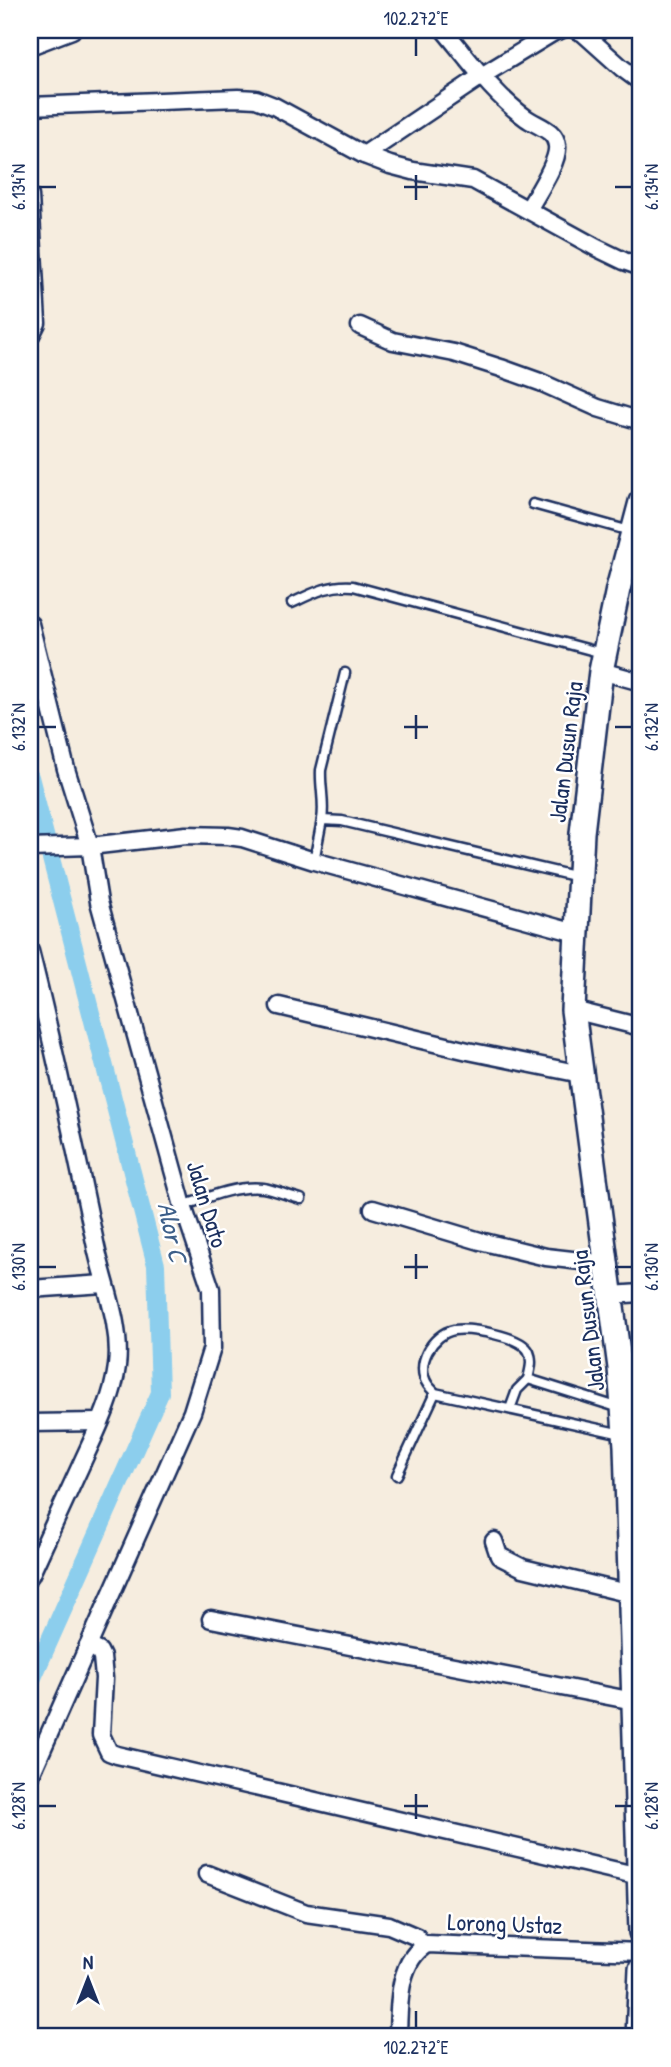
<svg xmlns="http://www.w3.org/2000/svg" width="671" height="2067" viewBox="0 0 671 2067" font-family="'Patrick Hand',sans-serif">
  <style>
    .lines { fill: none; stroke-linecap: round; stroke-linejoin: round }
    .canal { stroke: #8cceed; stroke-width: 18 }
    .lane-casing { stroke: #1b2f5e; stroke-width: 13 }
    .street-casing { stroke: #1b2f5e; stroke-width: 21 }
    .secondary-casing { stroke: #1b2f5e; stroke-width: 28 }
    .lane { stroke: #fff; stroke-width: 8 }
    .street { stroke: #fff; stroke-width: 16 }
    .secondary { stroke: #fff; stroke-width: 23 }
    .ticks { fill: none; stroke: #1b2f5e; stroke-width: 2.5 }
    .labels { text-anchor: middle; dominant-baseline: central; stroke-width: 5; stroke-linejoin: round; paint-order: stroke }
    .street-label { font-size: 24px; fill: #1b2f5e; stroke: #fff }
    .water-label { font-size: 26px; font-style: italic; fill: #3d5f89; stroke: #fff }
    .neatline { fill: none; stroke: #1b2f5e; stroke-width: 2.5 }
    .ticks-label { font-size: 18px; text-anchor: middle; fill: #1b2f5e }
  </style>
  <rect width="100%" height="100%" fill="#f6eddf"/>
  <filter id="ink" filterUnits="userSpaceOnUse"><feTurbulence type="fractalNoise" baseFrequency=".0143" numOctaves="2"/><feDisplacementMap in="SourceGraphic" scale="14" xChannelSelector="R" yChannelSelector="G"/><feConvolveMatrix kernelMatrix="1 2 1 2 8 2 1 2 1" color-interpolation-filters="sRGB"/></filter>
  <g filter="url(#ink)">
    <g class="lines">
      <path class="canal" d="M30,777L156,1265L160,1393L30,1684"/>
      <defs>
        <g id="lane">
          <path d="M533,504L630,531"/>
          <path d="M292,603C313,593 330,584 353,586L602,653"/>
          <path d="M322,820C325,803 320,787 321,770L345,673"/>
          <path d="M314,861L322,820L342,821L578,877"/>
          <path d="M183,1206C208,1197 236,1185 263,1188C276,1190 288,1196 301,1199"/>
          <path d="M620,1408L528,1379C530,1370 533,1361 529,1352C522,1336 471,1328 454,1330C432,1334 414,1365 428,1385C430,1388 433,1390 435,1393L622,1434"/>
          <path d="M510,1409L517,1390L528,1379"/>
          <path d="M397,1475L435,1393"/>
        </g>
        <g id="street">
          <path d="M444,30C469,60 494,95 526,118C537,126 556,130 557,146C559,162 536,195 528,210"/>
          <path d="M576,30L583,33L622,68L641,82"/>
          <path d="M30,46L72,30"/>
          <path d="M30,106L238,98L256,99L274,106L364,155L390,165L413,171L473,180L597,248L624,261L641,267"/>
          <path d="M364,155L483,75L554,32L561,30"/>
          <path d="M30,196L37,323L30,337"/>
          <path d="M360,326L393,341L454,353L501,368L540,382L598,408L641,421"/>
          <path d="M30,624L66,769L90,846L99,902L183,1206L211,1289L212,1348L192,1412L30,1777"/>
          <path d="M601,671L641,682"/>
          <path d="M30,848L90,846L186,835L228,836L242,838L314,861L576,933"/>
          <path d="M30,951C55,1049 75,1148 96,1247C104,1285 122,1326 117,1366C113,1400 95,1434 81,1465C64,1502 47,1539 30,1576"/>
          <path d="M279,1006L468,1051L581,1074"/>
          <path d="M573,1010L641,1027"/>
          <path d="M373,1209L480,1241L546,1257L607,1264"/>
          <path d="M30,1289L104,1284"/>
          <path d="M611,1295L641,1293"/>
          <path d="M30,1423L100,1422"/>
          <path d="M494,1541L499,1556L523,1568L639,1596"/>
          <path d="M211,1619L634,1701"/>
          <path d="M88,1646L99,1651L102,1657L104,1678L101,1735L109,1752L117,1755L639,1876"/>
          <path d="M207,1874L306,1913L389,1925L417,1937L423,1946"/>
          <path d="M398,2037C399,2007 397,1961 427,1944L641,1952"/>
        </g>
        <g id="secondary">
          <path d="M641,502L618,589L601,671L582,833L573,1010L620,1368L626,1446L641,1932"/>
          <path d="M638,2037L641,1969"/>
        </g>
      </defs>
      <use href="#lane" class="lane-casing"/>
      <use href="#street" class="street-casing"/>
      <use href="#secondary" class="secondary-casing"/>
      <use href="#lane" class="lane"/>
      <use href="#street" class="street"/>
      <use href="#secondary" class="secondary"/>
    </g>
  </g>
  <path class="ticks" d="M416,38V56M416,175V200M38,187H56M404,187H428M615,187H632M416,715V739M38,727H56M404,727H428M615,727H632M416,1254V1279M38,1267H56M404,1267H428M615,1267H632M416,1794V1819M38,1806H56M404,1806H428M615,1806H632M416,2011V2028"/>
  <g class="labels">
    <g class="street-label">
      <text transform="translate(565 752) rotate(-83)">Jalan Dusun Raja</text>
      <text transform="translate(208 1204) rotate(73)">Jalan Dato</text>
      <text transform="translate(587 1321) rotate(-97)">Jalan Dusun Raja</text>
      <text transform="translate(505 1923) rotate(2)">Lorong Ustaz</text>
    </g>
    <g class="water-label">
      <text transform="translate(173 1232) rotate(78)">Alor C</text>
    </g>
  </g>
  <rect width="671" height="2067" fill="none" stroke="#fff" stroke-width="77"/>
  <g transform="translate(88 1979)" stroke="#ffffff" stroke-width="5" paint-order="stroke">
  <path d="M0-5L12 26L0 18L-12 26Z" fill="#1b2f5e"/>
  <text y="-10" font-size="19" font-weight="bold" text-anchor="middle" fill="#1b2f5e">N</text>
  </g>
  <rect x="38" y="38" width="594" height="1990" class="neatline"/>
  <g class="ticks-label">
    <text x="416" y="25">102.272°E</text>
    <text transform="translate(19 187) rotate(-90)" y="6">6.134°N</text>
    <text transform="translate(652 187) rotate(-90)" y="6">6.134°N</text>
    <text transform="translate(19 727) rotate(-90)" y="6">6.132°N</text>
    <text transform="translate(652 727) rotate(-90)" y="6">6.132°N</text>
    <text transform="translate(19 1267) rotate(-90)" y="6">6.130°N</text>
    <text transform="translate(652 1267) rotate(-90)" y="6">6.130°N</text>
    <text transform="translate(19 1806) rotate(-90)" y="6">6.128°N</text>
    <text transform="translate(652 1806) rotate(-90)" y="6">6.128°N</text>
    <text x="416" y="2054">102.272°E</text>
  </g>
</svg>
